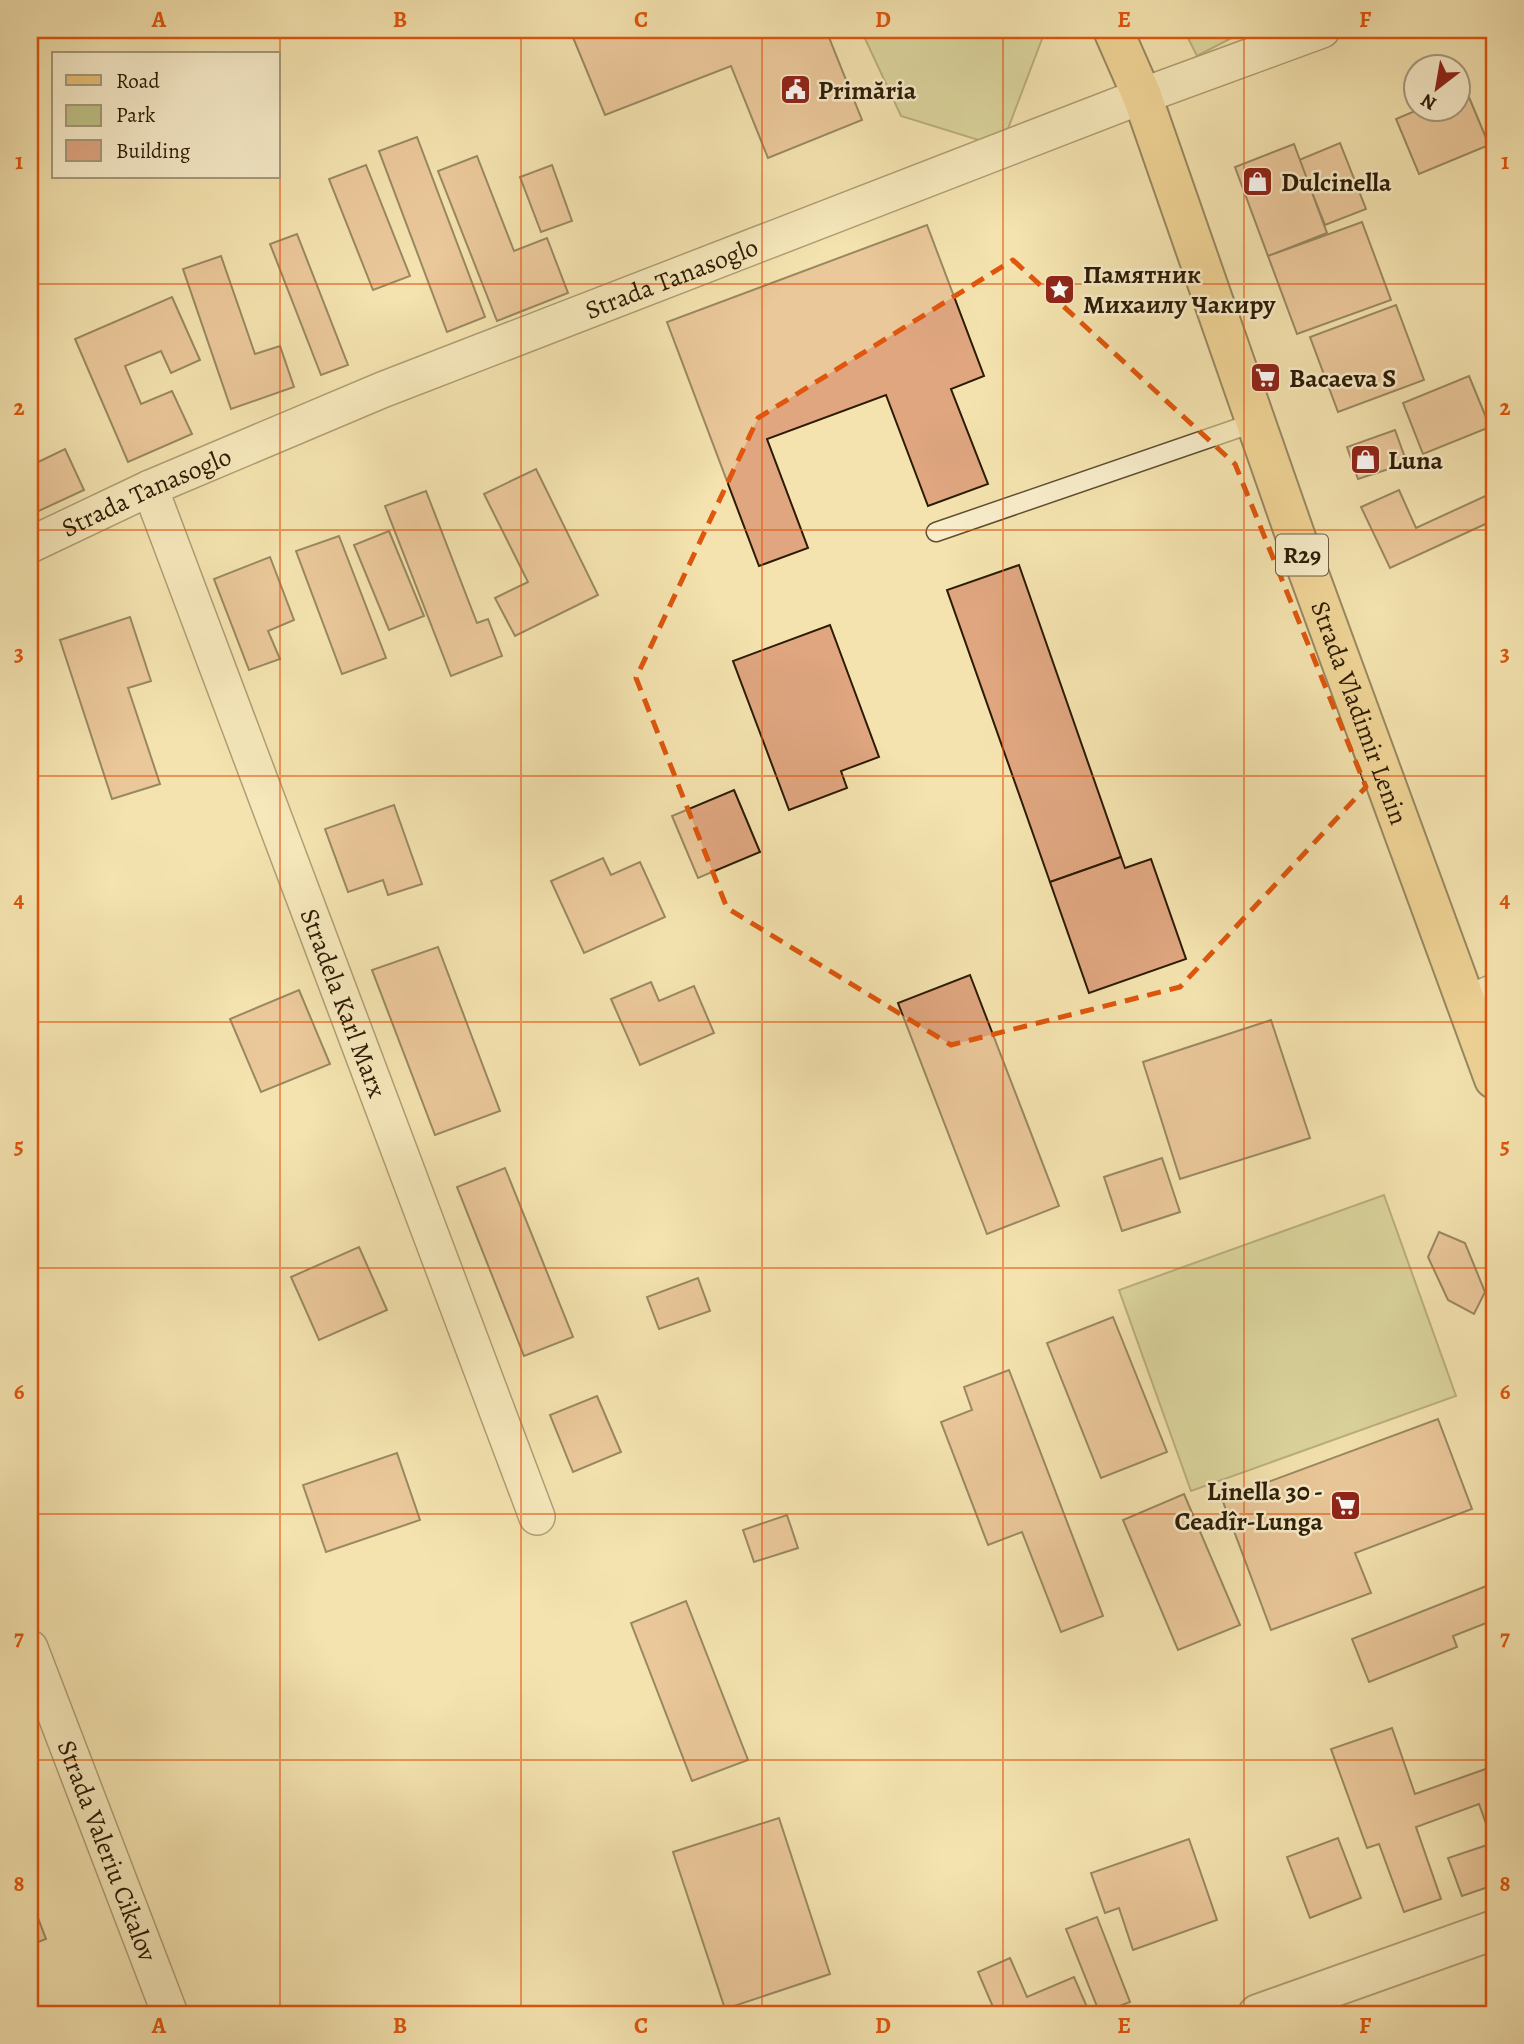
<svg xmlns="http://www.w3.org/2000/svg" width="1524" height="2044" viewBox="0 0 1524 2044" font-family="Alegreya,serif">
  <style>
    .green { fill: #bfc388; stroke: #766f46; stroke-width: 2 }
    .building { fill: #dfa680; stroke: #2c1b05; stroke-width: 2 }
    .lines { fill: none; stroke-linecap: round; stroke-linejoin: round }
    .service-casing { stroke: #5e4d30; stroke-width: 21 }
    .minor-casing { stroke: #5e4d30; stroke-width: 38 }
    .tertiary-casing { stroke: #5e4d30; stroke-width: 42 }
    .primary-casing { stroke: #2c1b05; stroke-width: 42 }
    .service { stroke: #f8edcb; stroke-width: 18 }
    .minor { stroke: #f8edcb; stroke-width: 35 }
    .tertiary { stroke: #f8edcb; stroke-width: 38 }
    .primary { stroke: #eac278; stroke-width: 38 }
    .marked { fill: none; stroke: #df560c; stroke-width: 5; stroke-dasharray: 14 9; stroke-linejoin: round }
    .grid { fill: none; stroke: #df560c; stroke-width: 2; stroke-opacity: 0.55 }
    .labels { text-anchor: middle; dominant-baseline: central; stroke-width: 5; stroke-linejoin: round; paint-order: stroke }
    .shield { fill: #f8edcb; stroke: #695a40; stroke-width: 2 }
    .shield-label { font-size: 24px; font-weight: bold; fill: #2c1b05 }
    .poi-label { font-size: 26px; font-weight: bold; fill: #2c1b05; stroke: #f8edcb; text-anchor: start }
    .street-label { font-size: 26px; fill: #2c1b05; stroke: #f8edcb }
    .neatline { fill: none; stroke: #df560c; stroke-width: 2.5 }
    .grid-label { font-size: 23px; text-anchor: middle; font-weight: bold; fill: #df560c }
  </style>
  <rect width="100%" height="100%" fill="#f4e3af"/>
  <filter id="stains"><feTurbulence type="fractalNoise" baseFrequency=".00286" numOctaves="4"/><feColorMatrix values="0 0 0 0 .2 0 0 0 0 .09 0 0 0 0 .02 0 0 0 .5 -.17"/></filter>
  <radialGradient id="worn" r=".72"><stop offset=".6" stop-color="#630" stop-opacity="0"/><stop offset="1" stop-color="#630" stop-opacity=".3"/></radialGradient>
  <g class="green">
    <path d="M861,30H1038L1042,39L1001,147L901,116Z"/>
    <path d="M1184,30H1247L1197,56Z"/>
    <path d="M1384,1195L1456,1396L1191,1491L1119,1290Z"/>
  </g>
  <g class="building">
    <path d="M585,30H826L862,120L768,158L731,66L605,115L572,35Z"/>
    <path d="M1466,90L1489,145L1419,174L1396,119L1422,108H1458V94Z"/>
    <path d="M417,137L485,317L447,332L379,151Z"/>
    <path d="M1340,143L1366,209L1325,225L1299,160Z"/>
    <path d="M1294,144L1327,233L1268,256L1235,167Z"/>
    <path d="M477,156L514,251L547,238L568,293L497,321L438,171Z"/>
    <path d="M366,165L410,276L373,290L329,179Z"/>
    <path d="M552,165L572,221L541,232L520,177Z"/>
    <path d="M1362,222L1391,300L1297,334L1268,256Z"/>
    <path d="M927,225L984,376L951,389L988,484L928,506L886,395L767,439L808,548L759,566L667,322Z"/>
    <path d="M297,234L348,365L321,375L270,244Z"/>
    <path d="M221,256L255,354L280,346L294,387L231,409L183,269Z"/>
    <path d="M172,297L200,360L171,373L161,351L125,366L141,404L172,391L192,434L128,462L75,339Z"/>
    <path d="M1396,305L1424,380L1338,412L1310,337Z"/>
    <path d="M1469,376L1490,427L1423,454L1403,403Z"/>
    <path d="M1395,430L1407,463L1358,479L1347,447Z"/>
    <path d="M65,449L84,490L30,515V466Z"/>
    <path d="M536,469L598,595L515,636L495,598L528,582L484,494Z"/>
    <path d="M1399,490L1416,528L1494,492V520L1390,568L1361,507Z"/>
    <path d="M426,491L477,623L488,619L502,656L451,676L385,506Z"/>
    <path d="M389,531L424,616L389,630L354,545Z"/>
    <path d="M339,536L386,658L342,674L296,551Z"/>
    <path d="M270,557L294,620L268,631L280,659L249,670L214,579Z"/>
    <path d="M1019,565L1121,857L1050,882L947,590Z"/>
    <path d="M130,617L151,681L128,688L160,784L112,799L60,640Z"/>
    <path d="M830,625L879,757L841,771L847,788L789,810L733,661Z"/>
    <path d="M734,790L760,852L698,878L672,816Z"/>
    <path d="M394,805L422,884L388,895L383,880L348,892L325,829Z"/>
    <path d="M1121,857L1125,868L1151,859L1186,959L1089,993L1050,882Z"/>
    <path d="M603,858L611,875L640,862L665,917L584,953L551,881Z"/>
    <path d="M438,947L500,1111L435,1135L372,970Z"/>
    <path d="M970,975L1059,1206L987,1234L898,1003Z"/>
    <path d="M651,982L659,1001L694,986L714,1033L640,1065L611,999Z"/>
    <path d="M299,990L330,1064L261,1092L230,1019Z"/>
    <path d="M1271,1020L1310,1138L1180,1179L1143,1062Z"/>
    <path d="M1162,1158L1180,1212L1122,1231L1104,1177Z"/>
    <path d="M505,1168L573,1337L524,1356L457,1187Z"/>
    <path d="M1439,1232L1465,1243L1485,1292L1474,1314L1448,1300L1428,1257Z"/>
    <path d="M359,1247L387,1310L319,1340L291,1277Z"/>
    <path d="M698,1278L710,1311L659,1329L647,1297Z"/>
    <path d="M1113,1317L1167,1452L1101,1478L1047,1343Z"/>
    <path d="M1009,1370L1103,1616L1061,1632L1022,1532L988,1545L941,1422L972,1410L964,1387Z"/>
    <path d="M597,1396L621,1452L573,1472L550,1415Z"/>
    <path d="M1438,1419L1472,1509L1355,1553L1371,1593L1271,1630L1222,1499Z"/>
    <path d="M397,1453L420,1520L326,1552L303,1485Z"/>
    <path d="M1184,1494L1240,1625L1178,1650L1123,1520Z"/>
    <path d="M787,1515L798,1548L754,1562L743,1530Z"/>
    <path d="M1494,1583V1620L1453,1636L1457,1647L1369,1682L1352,1639Z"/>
    <path d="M686,1601L748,1760L692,1781L631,1623Z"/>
    <path d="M1392,1728L1415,1794L1494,1766V1885L1462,1896L1448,1858L1493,1843L1479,1804L1416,1827L1441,1899L1404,1912L1379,1844L1367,1848L1331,1749Z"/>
    <path d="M779,1818L830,1974L725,2009L673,1852Z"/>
    <path d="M1338,1838L1361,1898L1310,1918L1287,1857Z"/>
    <path d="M1189,1839L1217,1920L1133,1950L1119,1908L1105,1913L1091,1873Z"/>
    <path d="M30,1897L46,1939L30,1945Z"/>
    <path d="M1097,1917L1130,2002L1100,2014L1066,1929Z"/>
    <path d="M1010,1958L1027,1997L1074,1977L1090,2014H996L978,1972Z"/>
  </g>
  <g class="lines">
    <defs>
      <path id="service" d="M936,532L1256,422"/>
      <g id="minor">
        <path id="s1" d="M150,488L537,1517"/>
        <path id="s2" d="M30,545L150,488L382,390L1142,96L1322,30"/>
        <path d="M1467,1004L1494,992"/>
        <path id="s3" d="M30,1648L170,2014"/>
      </g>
      <path id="tertiary" d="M1258,2014L1494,1930"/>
      <g id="primary">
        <path id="s4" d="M1113,30L1142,96L1302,555L1494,1079"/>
      </g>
    </defs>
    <use href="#service" class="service-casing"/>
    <use href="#minor" class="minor-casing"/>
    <use href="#tertiary" class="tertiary-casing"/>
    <use href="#primary" class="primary-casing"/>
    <use href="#service" class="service"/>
    <use href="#minor" class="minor"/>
    <use href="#tertiary" class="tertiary"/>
    <use href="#primary" class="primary"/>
  </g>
  <path d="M0 0H1524V2044H0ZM1013,260L1235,464L1366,787L1180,987L951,1045L727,908L636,678L758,418Z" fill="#f4e3af" fill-opacity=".55" fill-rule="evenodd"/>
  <path class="marked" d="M1013,260L1235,464L1366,787L1180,987L951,1045L727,908L636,678L758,418Z"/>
  <path class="grid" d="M280,30V2014M521,30V2014M762,30V2014M1003,30V2014M1244,30V2014M30,284H1494M30,530H1494M30,776H1494M30,1022H1494M30,1268H1494M30,1514H1494M30,1760H1494"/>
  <defs>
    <symbol id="civic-square" viewBox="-11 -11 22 22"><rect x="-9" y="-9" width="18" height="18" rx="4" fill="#8f2418" stroke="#f8edcb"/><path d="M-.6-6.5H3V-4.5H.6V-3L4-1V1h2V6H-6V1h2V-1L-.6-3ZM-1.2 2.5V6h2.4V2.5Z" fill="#fff"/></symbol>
    <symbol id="shop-square" viewBox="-11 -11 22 22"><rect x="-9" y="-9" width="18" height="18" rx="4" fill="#8f2418" stroke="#f8edcb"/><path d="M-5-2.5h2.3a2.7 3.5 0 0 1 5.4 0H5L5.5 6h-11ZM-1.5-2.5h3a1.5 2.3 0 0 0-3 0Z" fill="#fff"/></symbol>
    <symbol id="sight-square" viewBox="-11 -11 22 22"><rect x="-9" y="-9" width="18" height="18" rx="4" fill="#8f2418" stroke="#f8edcb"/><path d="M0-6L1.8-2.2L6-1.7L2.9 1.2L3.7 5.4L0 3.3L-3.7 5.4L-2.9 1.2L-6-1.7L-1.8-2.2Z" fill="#fff"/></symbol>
    <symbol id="supermarket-square" viewBox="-11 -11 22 22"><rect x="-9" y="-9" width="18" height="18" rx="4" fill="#8f2418" stroke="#f8edcb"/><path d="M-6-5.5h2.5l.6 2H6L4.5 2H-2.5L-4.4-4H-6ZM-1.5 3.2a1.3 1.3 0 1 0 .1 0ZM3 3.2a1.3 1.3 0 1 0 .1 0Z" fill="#fff"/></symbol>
  </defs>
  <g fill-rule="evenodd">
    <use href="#civic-square" x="778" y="72" width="35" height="35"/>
    <use href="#shop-square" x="1240" y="164" width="35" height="35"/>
    <use href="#sight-square" x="1042" y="272" width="35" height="35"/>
    <use href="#supermarket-square" x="1248" y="360" width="35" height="35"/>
    <use href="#shop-square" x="1348" y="442" width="35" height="35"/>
    <use href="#supermarket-square" x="1328" y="1488" width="35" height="35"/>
  </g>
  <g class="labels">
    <rect class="shield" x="1276" y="534.5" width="52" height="41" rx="5"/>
    <g class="shield-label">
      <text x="1302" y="555">R29</text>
    </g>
    <g class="poi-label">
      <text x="818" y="90">Primăria</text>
      <text x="1281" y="182">Dulcinella</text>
      <text x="1083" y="274">Памятник<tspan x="1083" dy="30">Михаилу Чакиру</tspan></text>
      <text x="1289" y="378">Bacaeva S</text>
      <text x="1388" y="460">Luna</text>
      <text x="1323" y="1491" text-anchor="end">Linella 30 -<tspan x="1323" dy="30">Ceadîr-Lunga</tspan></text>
    </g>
    <g class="street-label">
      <text stroke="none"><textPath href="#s2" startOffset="695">Strada Tanasoglo</textPath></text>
      <text stroke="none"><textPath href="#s2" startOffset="128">Strada Tanasoglo</textPath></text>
      <text stroke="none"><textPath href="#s4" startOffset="726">Strada Vladimir Lenin</textPath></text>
      <text stroke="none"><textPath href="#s1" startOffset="550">Stradela Karl Marx</textPath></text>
      <text stroke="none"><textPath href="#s3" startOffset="217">Strada Valeriu Cikalov</textPath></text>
    </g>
  </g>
  <rect width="1524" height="2044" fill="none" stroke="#f4e3af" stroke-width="77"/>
  <rect x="52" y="52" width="228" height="126" fill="#f8edcb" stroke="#a6997c" stroke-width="2"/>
  <rect x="66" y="75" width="35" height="10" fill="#eac278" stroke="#a6997c" stroke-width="2"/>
  <text x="116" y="88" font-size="21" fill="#2c1b05">Road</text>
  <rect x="66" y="105" width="35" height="21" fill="#bfc388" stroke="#a6997c" stroke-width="2"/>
  <text x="116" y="122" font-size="21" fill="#2c1b05">Park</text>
  <rect x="66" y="140" width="35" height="21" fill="#dfa680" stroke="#a6997c" stroke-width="2"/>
  <text x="116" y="158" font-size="21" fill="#2c1b05">Building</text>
  <g transform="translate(1437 88) rotate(211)"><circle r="33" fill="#f8edcb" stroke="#a6997c" stroke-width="2"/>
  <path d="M0-5L12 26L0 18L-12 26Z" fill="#8f2418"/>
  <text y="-10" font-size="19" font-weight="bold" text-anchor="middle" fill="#2c1b05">N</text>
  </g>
  <rect x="38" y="38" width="1448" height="1968" class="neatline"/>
  <g class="grid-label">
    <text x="159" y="27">A</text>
    <text x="400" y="27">B</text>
    <text x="641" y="27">C</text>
    <text x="883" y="27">D</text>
    <text x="1124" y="27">E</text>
    <text x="1365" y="27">F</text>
    <text x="19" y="169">1</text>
    <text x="1505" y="169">1</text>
    <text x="19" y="415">2</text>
    <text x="1505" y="415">2</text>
    <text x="19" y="661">3</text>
    <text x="1505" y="661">3</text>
    <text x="19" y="907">4</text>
    <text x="1505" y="907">4</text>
    <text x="19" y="1153">5</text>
    <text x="1505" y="1153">5</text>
    <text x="19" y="1399">6</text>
    <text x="1505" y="1399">6</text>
    <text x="19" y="1645">7</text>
    <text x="1505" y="1645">7</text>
    <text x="19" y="1891">8</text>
    <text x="1505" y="1891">8</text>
    <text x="159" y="2033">A</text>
    <text x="400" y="2033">B</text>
    <text x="641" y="2033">C</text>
    <text x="883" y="2033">D</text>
    <text x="1124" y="2033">E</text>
    <text x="1365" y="2033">F</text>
  </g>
  <rect width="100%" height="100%" filter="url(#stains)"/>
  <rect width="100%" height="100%" fill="url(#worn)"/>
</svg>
